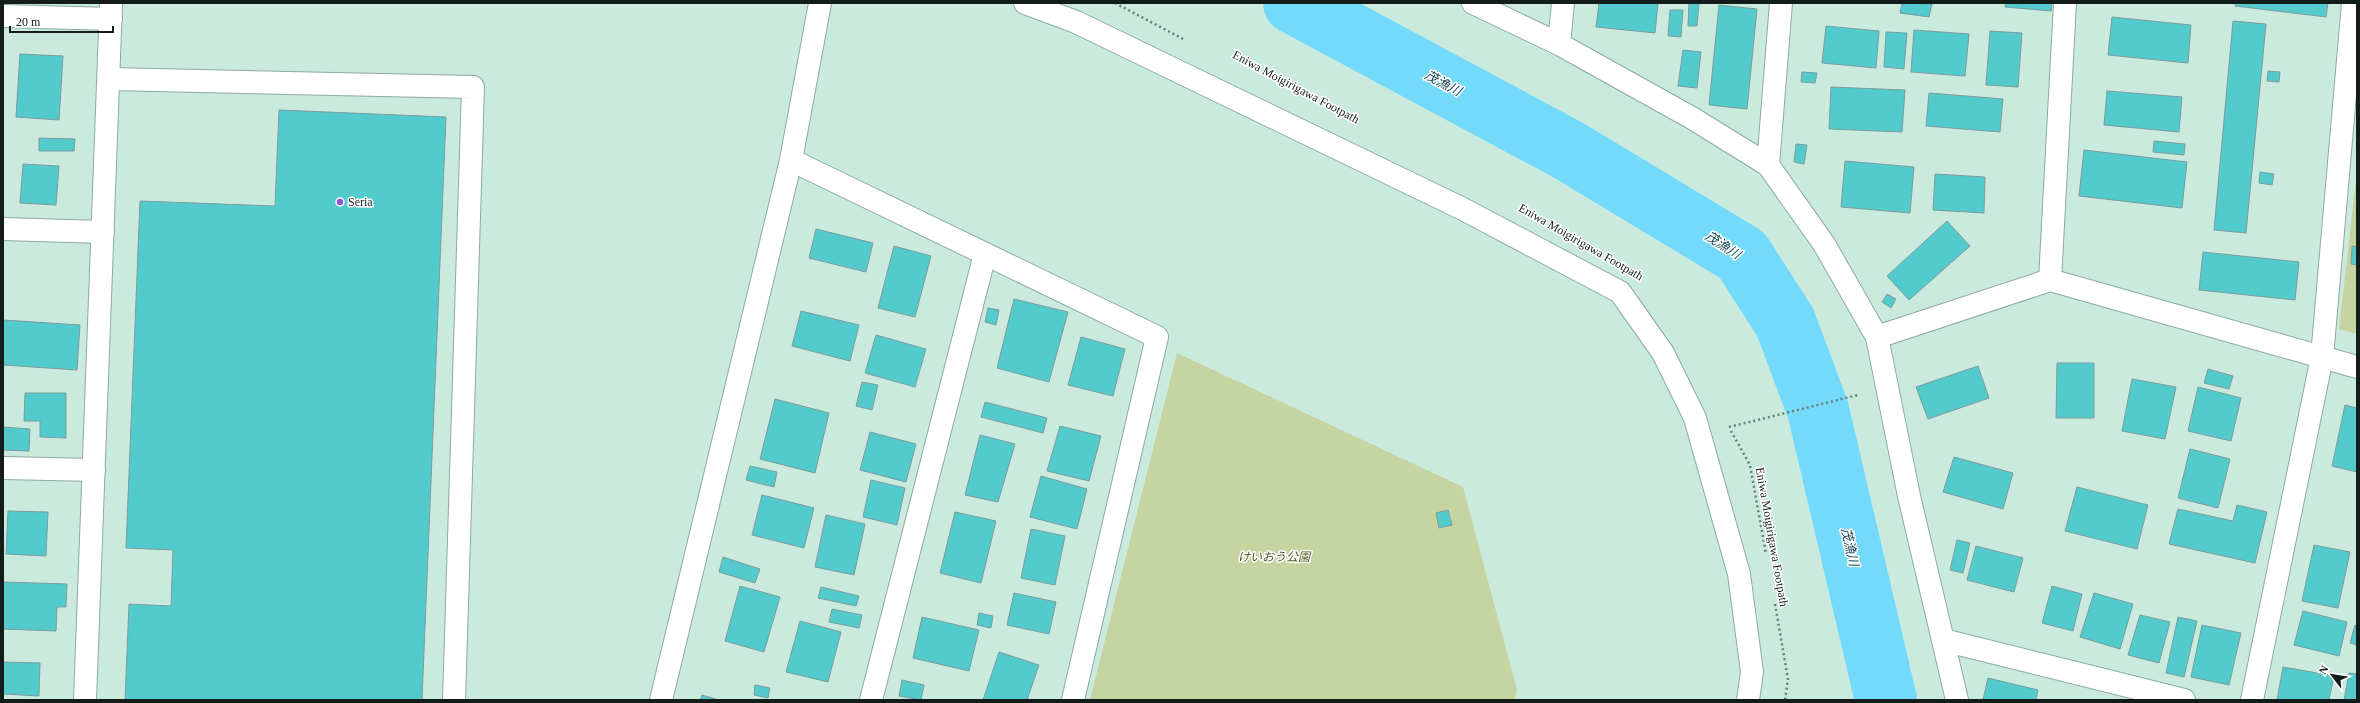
<svg xmlns="http://www.w3.org/2000/svg" width="2360" height="703" viewBox="0 0 2360 703" font-family="'Times New Roman','Noto Sans JP',serif">
  <style>
    .green { fill: #c6d4a2 }
    .lines { fill: none; stroke-linecap: round; stroke-linejoin: round }
    .river { stroke: #74dafc; stroke-width: 62 }
    .building { fill: #53cbcd; stroke: #7c9c9d }
    .minor-casing { stroke: #8daaa0; stroke-width: 24 }
    .path { stroke: #697d75; stroke-width: 2.5; stroke-dasharray: 2 3; stroke-linecap: butt }
    .minor { stroke: #fff; stroke-width: 22 }
    .poi-dot { fill: #8958d1; stroke: #fff; stroke-width: 1.5 }
    .labels { text-anchor: middle; dominant-baseline: central; stroke-width: 3; stroke-linejoin: round; paint-order: stroke }
    .street-label { font-size: 12px; fill: #121d19; stroke: #fff }
    .poi-label { font-size: 12px; fill: #121d19; stroke: #fff; text-anchor: start }
    .park-label { font-size: 12px; font-style: italic; fill: #4b571e; stroke: #fff }
    .water-label { font-size: 13px; font-style: italic; fill: #184554; stroke: #fff }
  </style>
  <rect width="100%" height="100%" fill="#cbeade"/>
  <g class="green">
    <path d="M2357,171V334L2339,329Z"/>
    <path d="M1177,353L1463,487L1517,690L1514,700H1090Z"/>
  </g>
  <g class="lines">
    <path class="river" d="M1294,3L1568,150L1742,255L1785,322L1818,410L1886,700"/>
  </g>
  <g class="building">
    <path d="M1599,3H1658L1655,33L1596,27Z"/>
    <path d="M1689,3H1699L1697,26H1688Z"/>
    <path d="M1902,3L1932,4L1929,17L1900,13Z"/>
    <path d="M2006,3H2052L2051,11L2005,7Z"/>
    <path d="M2236,3H2328L2326,17L2235,6Z"/>
    <path d="M1719,5L1757,9L1747,109L1709,105Z"/>
    <path d="M1670,10H1683L1681,37L1668,36Z"/>
    <path d="M2112,17L2191,25L2188,63L2108,55Z"/>
    <path d="M2233,21L2266,24L2246,233L2214,230Z"/>
    <path d="M1826,26L1879,31L1876,68L1822,63Z"/>
    <path d="M1914,30L1969,34L1965,76L1911,72Z"/>
    <path d="M1990,31L2022,33L2018,87L1986,85Z"/>
    <path d="M1886,32L1907,33L1904,69L1884,67Z"/>
    <path d="M1683,50L1701,52L1697,88L1678,86Z"/>
    <path d="M20,54L63,56L59,120L16,117Z"/>
    <path d="M2268,71L2280,72L2279,82L2267,81Z"/>
    <path d="M1802,72L1817,73L1815,83L1801,82Z"/>
    <path d="M1831,87L1905,90L1902,132L1829,129Z"/>
    <path d="M2107,91L2182,97L2179,132L2104,125Z"/>
    <path d="M1929,93L2003,99L2000,132L1926,126Z"/>
    <path d="M279,110L446,117L422,700H125L129,604L171,606L173,550L126,548L140,201L275,206Z"/>
    <path d="M39,138L75,139L74,151H39Z"/>
    <path d="M2154,141L2185,144L2184,155L2153,152Z"/>
    <path d="M1796,144L1807,145L1804,164L1794,162Z"/>
    <path d="M2084,150L2187,162L2182,208L2079,196Z"/>
    <path d="M1845,161L1914,167L1910,213L1841,207Z"/>
    <path d="M23,164L59,166L56,205L20,203Z"/>
    <path d="M2260,172L2274,174L2272,185L2259,183Z"/>
    <path d="M1935,174L1985,177L1984,213L1933,210Z"/>
    <path d="M1947,221L1970,246L1909,300L1887,276Z"/>
    <path d="M816,229L873,243L866,272L809,258Z"/>
    <path d="M894,246L931,256L915,317L878,308Z"/>
    <path d="M2352,246L2357,247V265L2351,264Z"/>
    <path d="M2203,252L2299,262L2295,300L2199,290Z"/>
    <path d="M1887,294L1896,299L1891,308L1882,302Z"/>
    <path d="M1014,299L1068,312L1049,382L997,368Z"/>
    <path d="M988,308L999,310L996,325L985,322Z"/>
    <path d="M801,311L859,325L850,361L792,346Z"/>
    <path d="M3,320L80,325L77,370L3,365Z"/>
    <path d="M876,335L926,349L915,387L865,373Z"/>
    <path d="M1081,337L1125,349L1113,396L1068,385Z"/>
    <path d="M2057,363H2094V418H2056Z"/>
    <path d="M1978,366L1989,398L1928,419L1916,387Z"/>
    <path d="M2208,369L2233,376L2229,389L2204,383Z"/>
    <path d="M2132,379L2176,387L2165,439L2122,431Z"/>
    <path d="M862,382L878,385L872,410L856,406Z"/>
    <path d="M2198,387L2241,398L2231,441L2188,431Z"/>
    <path d="M25,393H66V438L40,437V421H24Z"/>
    <path d="M775,399L829,413L815,473L760,459Z"/>
    <path d="M985,402L1047,418L1043,433L981,417Z"/>
    <path d="M2345,405L2357,408V472L2332,466Z"/>
    <path d="M1060,426L1101,436L1089,481L1047,471Z"/>
    <path d="M3,427L30,429L29,451L3,450Z"/>
    <path d="M870,432L916,444L906,482L860,470Z"/>
    <path d="M980,435L1015,444L998,502L965,495Z"/>
    <path d="M2190,449L2230,459L2218,508L2178,498Z"/>
    <path d="M1954,457L2013,473L2003,509L1943,492Z"/>
    <path d="M750,466L777,472L774,487L746,480Z"/>
    <path d="M1041,476L1087,489L1077,529L1030,517Z"/>
    <path d="M871,480L905,488L897,525L863,517Z"/>
    <path d="M2077,487L2148,505L2137,549L2065,531Z"/>
    <path d="M762,495L814,508L804,548L752,535Z"/>
    <path d="M2237,505L2267,512L2255,563L2169,544L2178,509L2233,521Z"/>
    <path d="M1448,510L1452,525L1439,528L1436,513Z"/>
    <path d="M8,511L48,512L46,556L6,554Z"/>
    <path d="M955,512L996,521L981,583L940,573Z"/>
    <path d="M826,515L865,524L854,575L815,567Z"/>
    <path d="M1031,529L1065,536L1055,585L1021,578Z"/>
    <path d="M1957,540L1970,543L1963,573L1950,570Z"/>
    <path d="M2314,545L2350,552L2338,608L2302,601Z"/>
    <path d="M1976,546L2023,558L2014,592L1967,580Z"/>
    <path d="M723,557L760,569L755,583L719,572Z"/>
    <path d="M3,582L67,584L66,607H57L56,631L3,629Z"/>
    <path d="M740,586L780,597L764,652L725,641Z"/>
    <path d="M2052,586L2082,594L2073,631L2042,623Z"/>
    <path d="M821,587L859,596L856,606L818,598Z"/>
    <path d="M1014,593L1056,602L1049,634L1007,625Z"/>
    <path d="M2094,593L2133,604L2120,649L2080,637Z"/>
    <path d="M832,609L862,615L859,628L829,622Z"/>
    <path d="M2303,611L2347,622L2339,656L2294,645Z"/>
    <path d="M979,613L993,616L991,628L977,625Z"/>
    <path d="M2140,615L2170,622L2159,663L2128,655Z"/>
    <path d="M922,617L979,630L969,671L913,658Z"/>
    <path d="M2178,617L2197,621L2184,677L2166,673Z"/>
    <path d="M800,621L841,632L828,682L786,672Z"/>
    <path d="M2202,625L2241,633L2229,685L2191,677Z"/>
    <path d="M2355,625L2357,626V645L2350,643Z"/>
    <path d="M999,652L1039,665L1027,700H983Z"/>
    <path d="M3,662L40,663L39,696L3,694Z"/>
    <path d="M2283,667L2334,676L2329,700H2277Z"/>
    <path d="M2349,673L2357,674V700H2344Z"/>
    <path d="M1988,678L2038,690L2036,700H1983Z"/>
    <path d="M902,680L924,685L921,700L899,696Z"/>
    <path d="M755,685L770,688L768,698L754,695Z"/>
    <path d="M702,695L719,700H700Z"/>
  </g>
  <g class="lines">
    <defs>
      <g id="minor">
        <path d="M1025,3L1076,22L1463,209L1620,292L1663,353L1695,418L1739,574L1752,672L1748,700"/>
        <path d="M1473,3L1559,44L1692,118L1768,165L1824,244L1877,337L1909,496L1957,700"/>
        <path d="M3,16L111,19"/>
        <path d="M1559,44L1563,3"/>
        <path d="M109,79L473,87L454,700"/>
        <path d="M791,160L1157,337L1073,700"/>
        <path d="M1768,165L1781,3"/>
        <path d="M3,229L103,232"/>
        <path d="M2050,280L2065,3"/>
        <path d="M1877,337L2050,280L2357,367"/>
        <path d="M3,468L94,470"/>
        <path d="M1943,640L2184,700"/>
        <path d="M85,700L111,3"/>
        <path d="M661,700L791,160L820,3"/>
        <path d="M871,700L985,254"/>
        <path d="M2252,700L2322,357L2353,3"/>
      </g>
    </defs>
    <use href="#minor" class="minor-casing"/>
    <g class="path">
      <path d="M1115,3L1185,40"/>
      <path d="M1729,427L1858,395"/>
      <path d="M1731,431L1750,465L1766,554"/>
      <path d="M1775,604L1788,679L1785,700"/>
    </g>
    <use href="#minor" class="minor"/>
  </g>
  <circle class="poi-dot" cx="340" cy="202" r="4"/>
  <g class="labels">
    <g class="street-label">
      <text transform="translate(1296 87) rotate(28)">Eniwa Moigirigawa Footpath</text>
      <text transform="translate(1581 242) rotate(30)">Eniwa Moigirigawa Footpath</text>
      <text transform="translate(1772 537) rotate(80)">Eniwa Moigirigawa Footpath</text>
    </g>
    <g class="poi-label">
      <text x="348" y="202">Seria</text>
    </g>
    <g class="park-label">
      <text x="1274" y="557">けいおう公園</text>
    </g>
    <g class="water-label">
      <text transform="translate(1443 83) rotate(28)">茂漁川</text>
      <text transform="translate(1723 245) rotate(33)">茂漁川</text>
      <text transform="translate(1850 547) rotate(77)">茂漁川</text>
    </g>
  </g>
  <rect width="2360" height="703" fill="none" stroke="#121d19" stroke-width="8"/>
  <g transform="translate(2332 675) rotate(301)" stroke="#ffffff" stroke-width="3" paint-order="stroke">
  <path d="M0-3L7 15L0 10L-7 15Z" fill="#121d19"/>
  <text y="-6" font-size="11" font-weight="bold" text-anchor="middle" fill="#121d19">N</text>
  </g>
  <path d="M10 26v6h103v-6" fill="none" stroke="#121d19" stroke-width="2"/>
  <text x="16" y="26" font-size="12" fill="#121d19" stroke="#ffffff" stroke-width="3" paint-order="stroke">20 m</text>
</svg>
